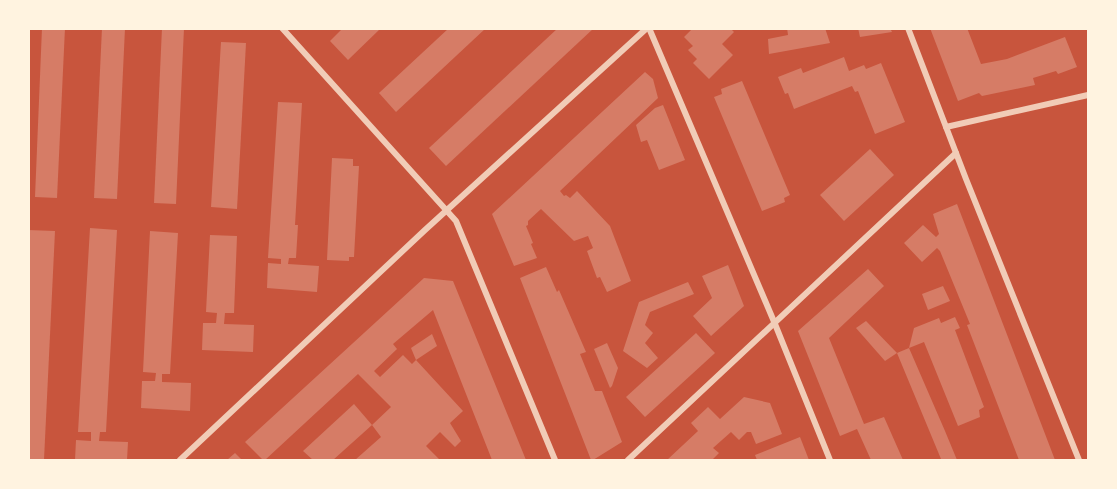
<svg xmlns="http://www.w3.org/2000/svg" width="1117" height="489" viewBox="0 0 1117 489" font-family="'Varela Round',sans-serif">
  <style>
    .building { fill: #d67c66 }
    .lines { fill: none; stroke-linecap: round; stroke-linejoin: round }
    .minor { stroke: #f1ccb7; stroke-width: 6 }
  </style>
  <rect width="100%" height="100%" fill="#c8553d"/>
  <g class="building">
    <path d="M42,28H65L57,198L35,197Z"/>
    <path d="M102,28H125L117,199L94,198Z"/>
    <path d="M162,28H184L176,204L154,203Z"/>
    <path d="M343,28H381L348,60L330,41Z"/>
    <path d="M449,28H486L396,112L379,93Z"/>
    <path d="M558,28H594L446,166L429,148Z"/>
    <path d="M693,28H730L734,32L722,44L733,55L709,79L693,63L697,59L688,50L693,46L684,37Z"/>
    <path d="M787,28H825L830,43L769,54L768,39L788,35Z"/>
    <path d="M858,28H890L892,32L860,37Z"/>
    <path d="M930,28H967L981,64L1007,59L1065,37L1077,67L1058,74L1056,71L1033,78L1035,85L982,96L979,93L958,101Z"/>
    <path d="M221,42L246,43L237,209L211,207Z"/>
    <path d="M844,57L849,71L864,65L866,69L881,63L905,122L875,134L858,91L855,92L852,86L794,109L788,93L785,94L778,77L801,68L803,73Z"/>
    <path d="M645,72L653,79L658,98L560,191L564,196L566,195L570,198L577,191L610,226L631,281L607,292L600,277L597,278L587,251L593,248L588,236L574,241L541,209L528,221V225L526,226L533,243L531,244L537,258L514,266L492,214Z"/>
    <path d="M742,81L790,195L784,198L785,202L762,211L714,97L722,94L721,89Z"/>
    <path d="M278,102L302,103L295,225H298L296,258H289L288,264L319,266L317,292L267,288L268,263L281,264V259L268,258Z"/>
    <path d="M663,105L685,160L659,170L647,140L641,142L636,125L655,108Z"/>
    <path d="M870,149L894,175L844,221L820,195Z"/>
    <path d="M332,158L353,159V166H359L354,257H349V261L327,260Z"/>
    <path d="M957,204L1055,460H1019L967,325L970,324L940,251L937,248L922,262L904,243L923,225L936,237L939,234L933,214Z"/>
    <path d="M90,228L117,230L106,432H100L99,441L128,442L127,460H75L76,440L91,441V432H78Z"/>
    <path d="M28,230L55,231L44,460H28Z"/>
    <path d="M150,231L178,233L170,374H162V382L191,383L190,411L141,408L142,381H155L156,373L143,372Z"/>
    <path d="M210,235L237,236L234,313H225L224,324L254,325L253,352L202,350L203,323H216L217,313L206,312Z"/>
    <path d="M728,265L744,306L711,336L693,316L712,298L702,276Z"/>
    <path d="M546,267L557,292L559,290L586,352L580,354L595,391H602L622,442L593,460H591L520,278Z"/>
    <path d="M868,269L884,286L829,338L864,424L884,417L903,460H871L857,429L840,436L798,331Z"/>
    <path d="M424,278L453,281L526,460H492L433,310L393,344L397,349L374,371L380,377L403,355L412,364L416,360L463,411L450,423L461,441L455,447L440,432L426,446L440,460H355L381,437L372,425L391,407L358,374L265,460H263L245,442Z"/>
    <path d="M688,282L694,294L650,312L645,325L653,333L645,343L658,358L647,368L623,351L639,302Z"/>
    <path d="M943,286L950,301L928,310L922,294Z"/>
    <path d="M955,317L960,328L955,330L984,407L979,410L980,417L958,426L924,342L909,348L914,328L939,318L941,323Z"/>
    <path d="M866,321L897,353L885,361L856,328Z"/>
    <path d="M696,333L715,353L645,417L626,397Z"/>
    <path d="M432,334L437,346L416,360L411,348Z"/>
    <path d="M607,343L618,368L612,386L610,388L594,349Z"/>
    <path d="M909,348L945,431L957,460H940L941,459L897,353Z"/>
    <path d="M744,397L770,403L782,434L756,444L751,432H747L739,440L731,432L713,448L719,453L712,460H667L698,431L691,423L708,407L720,419Z"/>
    <path d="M354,404L372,425L333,460H313L303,451Z"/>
    <path d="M800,437L809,460H757L755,455Z"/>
    <path d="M235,453L242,460H227Z"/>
  </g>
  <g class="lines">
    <g class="minor">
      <path d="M282,28L456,221L555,460"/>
      <path d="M649,28L775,324L830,460"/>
      <path d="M908,28L966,179L1079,460"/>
      <path d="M946,127L1088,95"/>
      <path d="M180,460L425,230L647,28"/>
      <path d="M628,460L956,153"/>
    </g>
  </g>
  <rect width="1117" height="489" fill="none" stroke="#fff3e0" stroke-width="60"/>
</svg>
